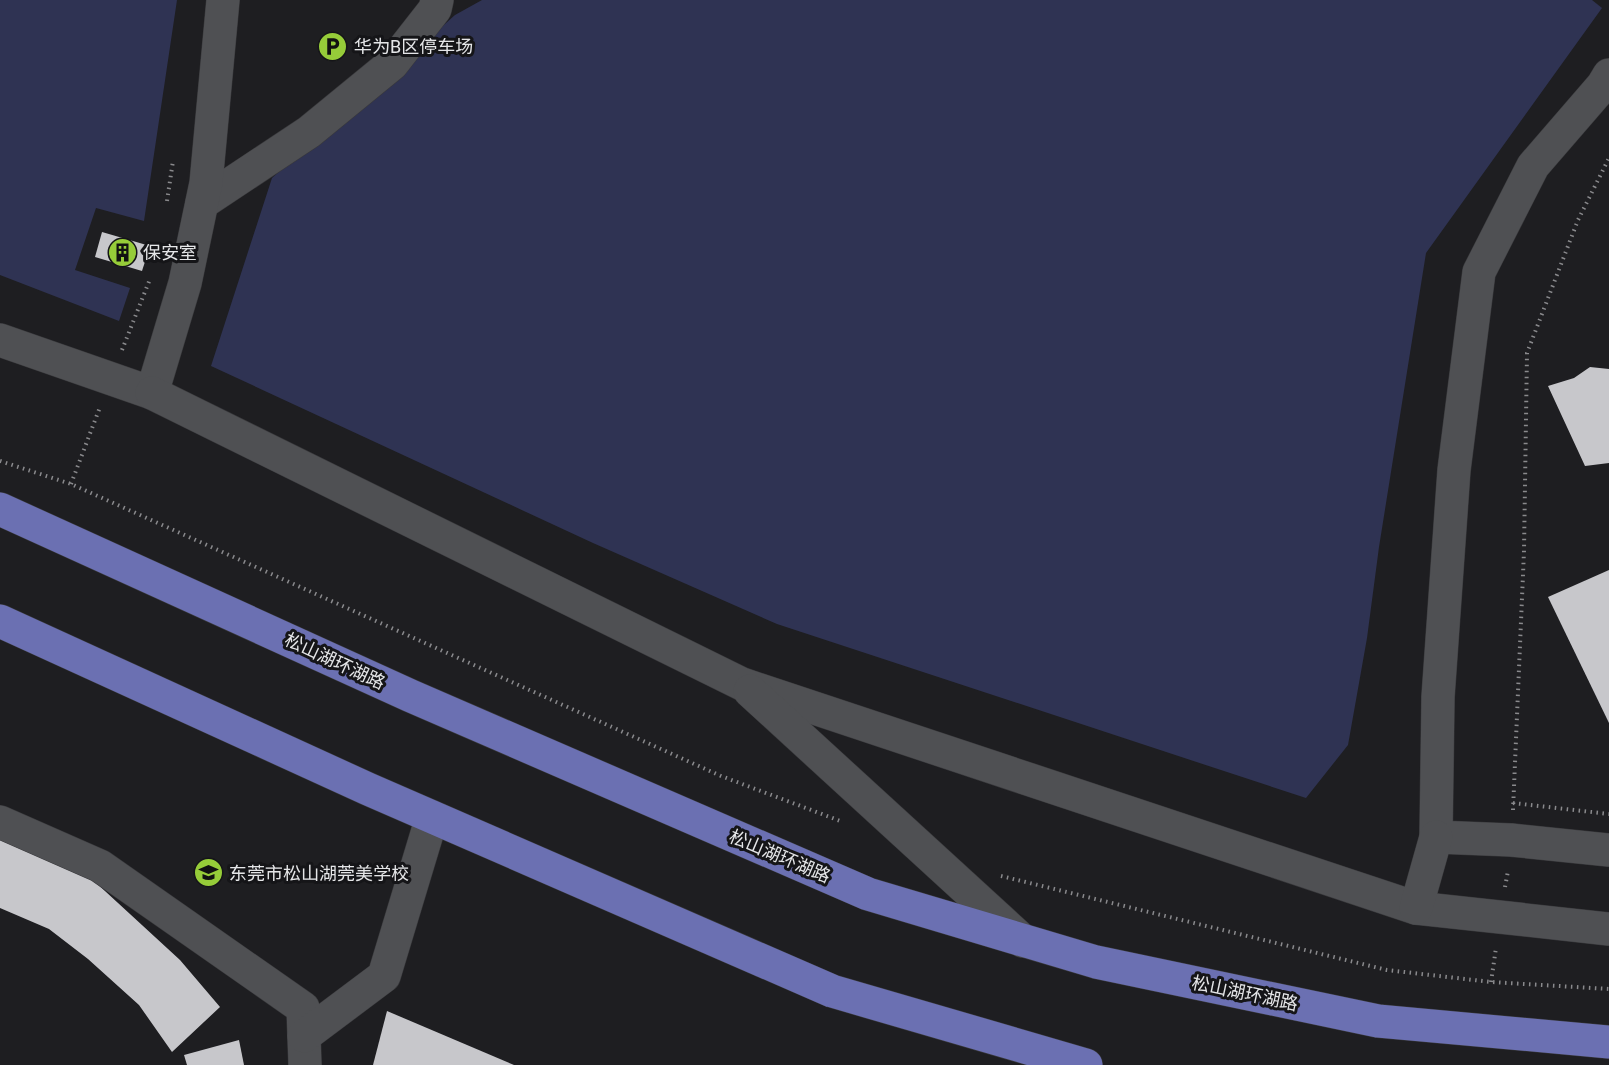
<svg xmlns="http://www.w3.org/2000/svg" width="1609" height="1065" viewBox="0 0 1609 1065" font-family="Roboto,'Noto Sans SC',sans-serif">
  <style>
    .green { fill: #2f3353 }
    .building { fill: #c7c7cb }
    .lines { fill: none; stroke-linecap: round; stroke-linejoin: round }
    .minor-casing { stroke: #39393c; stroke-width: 34 }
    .major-casing { stroke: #39393c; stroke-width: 34 }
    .path { stroke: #8a8a8d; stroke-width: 4; stroke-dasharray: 1.5 4.5; stroke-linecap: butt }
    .minor { stroke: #4f5053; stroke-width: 33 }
    .major { stroke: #6b70b2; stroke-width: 33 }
    .labels { text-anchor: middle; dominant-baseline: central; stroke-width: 6; stroke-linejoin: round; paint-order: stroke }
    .poi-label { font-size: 18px; fill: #e5e6e8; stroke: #151518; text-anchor: start }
    .street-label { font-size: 18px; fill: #e5e6e8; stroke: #151518 }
  </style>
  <rect width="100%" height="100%" fill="#1e1e21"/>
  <g class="green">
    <path d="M0,0H177L144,221L96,208L75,270L130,288L119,321L0,275Z"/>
    <path d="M482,0H1592L1602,8L1426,253L1379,547L1367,638L1348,745L1306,798L777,624L593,543L211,366L272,178L455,15Z"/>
  </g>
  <g class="building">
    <path d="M102,232L150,246L142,271L95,257Z"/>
    <path d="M1590,367L1609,369V463L1585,466L1548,386L1574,378Z"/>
    <path d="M1609,570V723L1548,597Z"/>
    <path d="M0,837L93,880L180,960L220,1007L172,1052L139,1005L88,959L49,929L0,908Z"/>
    <path d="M387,1011L514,1065H373Z"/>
    <path d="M239,1040L244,1065H187L184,1055Z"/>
  </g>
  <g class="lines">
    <defs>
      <g id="minor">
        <path d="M1609,75L1603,85L1533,166L1479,272L1454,470L1438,697L1436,837L1511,840L1609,850"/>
        <path d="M202,203L309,132L392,64L435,9L437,0"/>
        <path d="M0,340L152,393L185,283L206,183L223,0"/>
        <path d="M152,393L742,684L1416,908L1609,929"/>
        <path d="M750,691L1023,941"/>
        <path d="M0,822L100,866L303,1008L305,1065"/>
        <path d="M1416,908L1436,837"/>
        <path d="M304,1036L384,976L432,817"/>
      </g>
      <g id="major">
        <path d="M0,509L411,696L868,894L1096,962L1378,1021L1609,1042"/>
        <path d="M0,621L368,789L832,991L1086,1065"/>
      </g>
    </defs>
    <use href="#minor" class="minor-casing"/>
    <use href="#major" class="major-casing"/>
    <g class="path">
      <path d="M167,201L173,161"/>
      <path d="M122,350L150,279"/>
      <path d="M0,461L71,484L721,776L843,822"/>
      <path d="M71,484L100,407"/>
      <path d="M1513,803L1609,814"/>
      <path d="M1513,810L1524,551L1527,353L1578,220L1609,158"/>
      <path d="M1001,876L1387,970L1491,982L1609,989"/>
      <path d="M1505,887L1508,871"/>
      <path d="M1491,982L1496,948"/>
    </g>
    <use href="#minor" class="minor"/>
    <use href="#major" class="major"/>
  </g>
  <defs>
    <symbol id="parking-disc" viewBox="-11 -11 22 22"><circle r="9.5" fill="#96cc39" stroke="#151518"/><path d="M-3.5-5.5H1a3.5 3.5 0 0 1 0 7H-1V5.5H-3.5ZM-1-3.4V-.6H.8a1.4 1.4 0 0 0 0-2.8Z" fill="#111"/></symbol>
    <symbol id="building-disc" viewBox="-11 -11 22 22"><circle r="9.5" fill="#96cc39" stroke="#151518"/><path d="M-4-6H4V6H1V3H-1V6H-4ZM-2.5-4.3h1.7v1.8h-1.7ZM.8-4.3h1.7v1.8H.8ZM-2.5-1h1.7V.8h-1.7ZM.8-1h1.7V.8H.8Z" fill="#111"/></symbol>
    <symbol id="school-disc" viewBox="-11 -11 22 22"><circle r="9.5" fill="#96cc39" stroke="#151518"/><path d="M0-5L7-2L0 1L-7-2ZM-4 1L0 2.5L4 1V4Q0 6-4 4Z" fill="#111"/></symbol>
  </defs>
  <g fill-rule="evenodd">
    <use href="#parking-disc" x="316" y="30" width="33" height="33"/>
    <use href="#building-disc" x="106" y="236" width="33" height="33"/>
    <use href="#school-disc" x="192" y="856" width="33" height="33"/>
  </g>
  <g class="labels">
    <g class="poi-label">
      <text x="354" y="46">华为B区停车场</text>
      <text x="143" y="252">保安室</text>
      <text x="229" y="873">东莞市松山湖莞美学校</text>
    </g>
    <g class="street-label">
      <text transform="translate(335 661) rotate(25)">松山湖环湖路</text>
      <text transform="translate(780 856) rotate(23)">松山湖环湖路</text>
      <text transform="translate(1245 993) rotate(12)">松山湖环湖路</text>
    </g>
  </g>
</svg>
